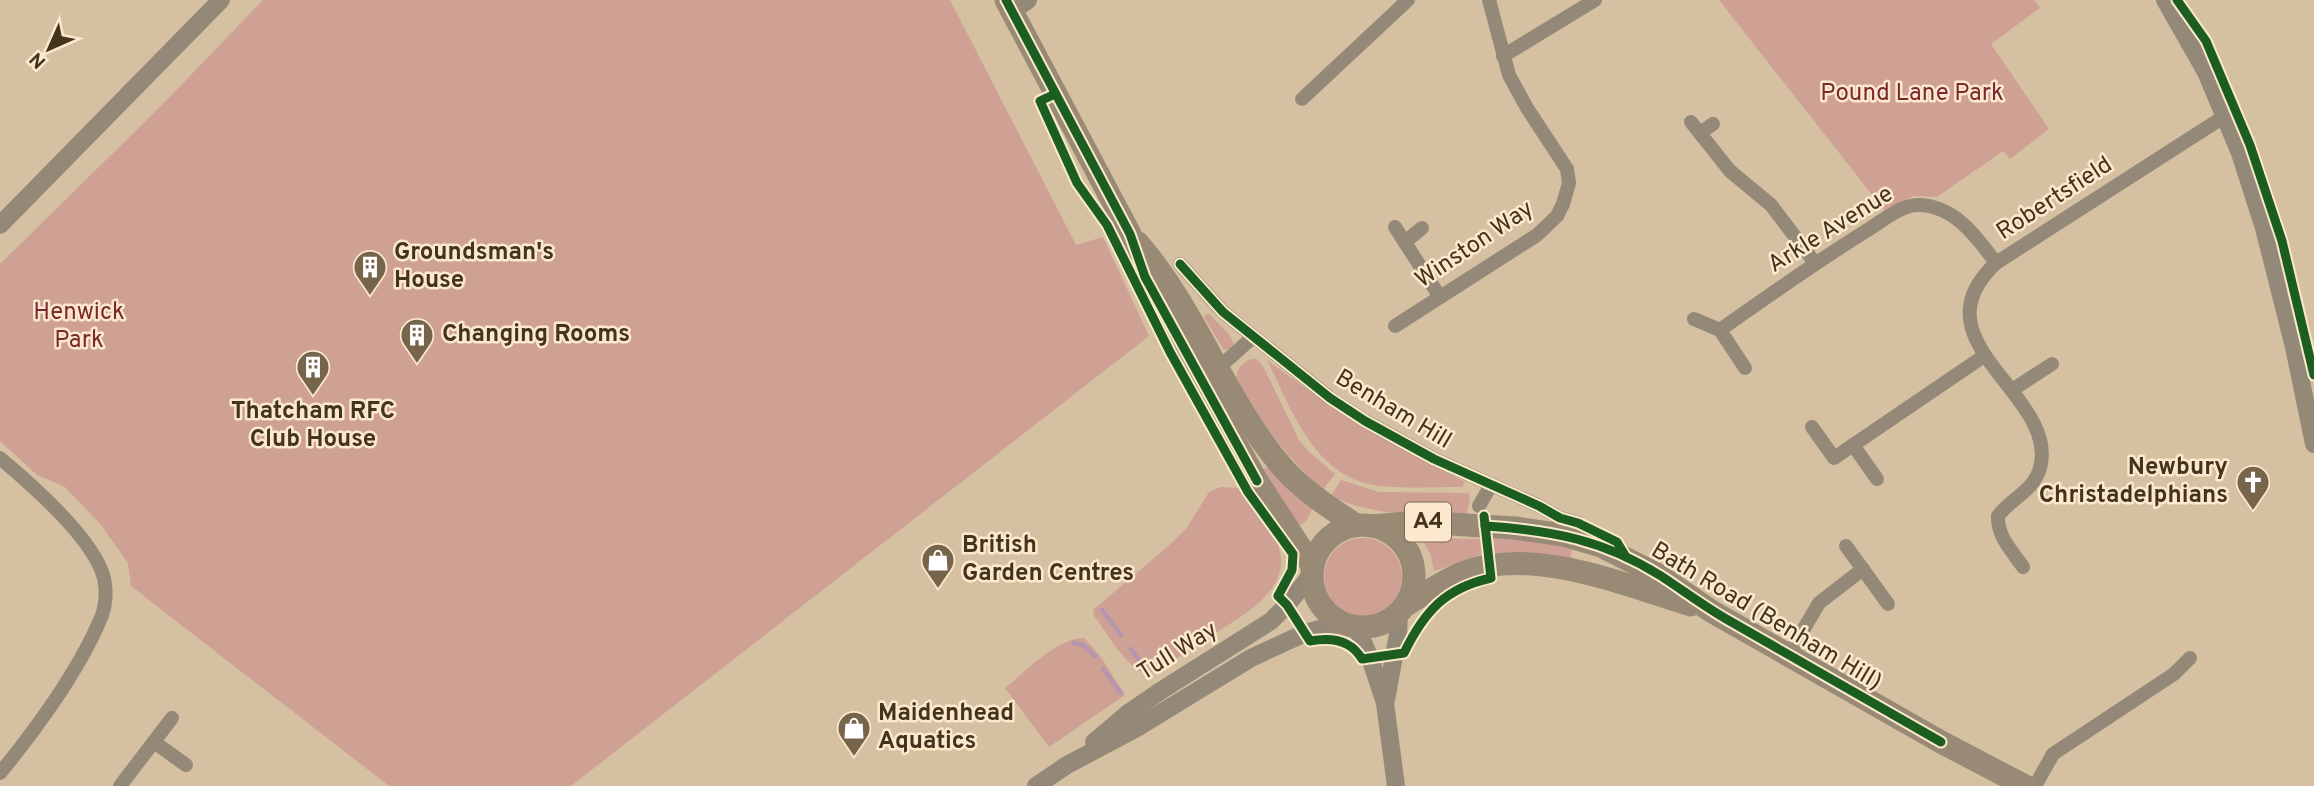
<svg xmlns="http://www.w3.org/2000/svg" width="2314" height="786" viewBox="0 0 2314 786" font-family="Overpass,sans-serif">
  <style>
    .green { fill: #cea194 }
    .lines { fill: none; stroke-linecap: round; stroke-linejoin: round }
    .stream { stroke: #b595af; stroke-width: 4.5 }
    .minor { stroke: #948978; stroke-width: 14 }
    .tertiary { stroke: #948978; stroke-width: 18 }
    .primary { stroke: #998a75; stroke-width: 23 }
    .cycleway-casing { stroke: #fce9cd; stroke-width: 13 }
    .cycleway { stroke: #1b5e20; stroke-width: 9 }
    .labels { text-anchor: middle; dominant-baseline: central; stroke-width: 5; stroke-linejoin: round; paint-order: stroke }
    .shield { fill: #fce9cd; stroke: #7b6a52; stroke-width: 2 }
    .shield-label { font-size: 23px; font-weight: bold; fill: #44341d }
    .park-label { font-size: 24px; fill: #7a2933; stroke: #fce9cd }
    .street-label { font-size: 24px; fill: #44341d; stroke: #fce9cd }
    .poi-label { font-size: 24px; font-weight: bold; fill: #44341d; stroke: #fce9cd; text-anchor: start }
  </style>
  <rect width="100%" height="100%" fill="#d5c0a1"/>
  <g class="green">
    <path d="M263,0H950L1076,245L1103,237L1149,336L571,786H389L131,586L128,563L101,525L65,487L37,475L0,441V264L161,106Z"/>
    <path d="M1719,0H2034L2040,8L1991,44L2049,129L2010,159L2003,151L1937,197L1914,196L1884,210Z"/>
    <path d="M1208,313L1229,334L1234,344L1230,349L1224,350L1204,317Z"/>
    <path d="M1251,359H1257L1264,368L1299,440L1308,451L1335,474L1323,490C1295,465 1274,439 1253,407C1248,400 1241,392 1238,385C1233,373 1241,363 1251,359Z"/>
    <path d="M1267,360L1336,410L1401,449L1465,482L1462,487C1436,487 1408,489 1381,486C1315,480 1292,410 1267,360Z"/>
    <path d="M1268,466L1313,508L1306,521L1296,528L1261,471Z"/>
    <path d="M1341,480L1379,492L1468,493L1470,498L1466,518C1421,515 1372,516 1331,496Z"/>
    <path d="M1221,487L1239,488C1250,497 1257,510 1266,522C1307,580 1256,607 1211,636C1190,649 1169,665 1147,675C1124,665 1109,635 1094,616L1093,610L1166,548L1186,529L1209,492Z"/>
    <path d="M1422,538L1482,539L1485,553L1434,571L1431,556Z"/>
    <path d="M1490,538L1536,540L1572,547L1570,562L1516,552L1494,553Z"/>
    <circle cx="1363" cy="577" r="39"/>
    <path d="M1084,638L1101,657L1125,695L1049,747L1005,688C1025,672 1057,638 1084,638Z"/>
  </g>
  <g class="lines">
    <g class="stream">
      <path d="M1102,610L1121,635"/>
      <path d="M1074,643L1083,645L1095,656"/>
      <path d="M1131,649L1141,663"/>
      <path d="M1103,669L1121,693"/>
    </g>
    <g class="minor">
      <path d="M1503,56L1595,0"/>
      <path d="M1302,99L1408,0"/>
      <path d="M1691,122L1730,171L1771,205L1815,263"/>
      <path d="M1700,133L1713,124"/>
      <path d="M1395,227L1440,297"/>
      <path d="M1405,242L1422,228"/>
      <path d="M1180,264L1223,312L1330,398L1365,421L1434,459L1539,506L1560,518L1578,523"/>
      <path d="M1694,319L1720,330C1768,296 1816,262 1866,231C1881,222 1900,205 1918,205C1954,205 1977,237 1996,263"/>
      <path d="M1395,326L1537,235L1557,216L1563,204L1569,183L1567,169L1527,108L1509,75L1489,0"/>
      <path d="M1720,330L1745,368"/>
      <path d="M1214,372L1253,337"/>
      <path d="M2012,390L2052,364"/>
      <path d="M1812,427L1834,458L1984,356"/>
      <path d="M1853,445L1877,479"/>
      <path d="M0,458C31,484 94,539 104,578C107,593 106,607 100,620C79,670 35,731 0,773"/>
      <path d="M1479,506L1491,485"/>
      <path d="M1846,546L1888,604"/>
      <path d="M2023,567C2012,551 1997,536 1998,516C2011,498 2034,491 2040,468C2060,394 1911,342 1996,263L2225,116"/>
      <path d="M1789,654L1819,603L1863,569"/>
      <path d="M154,742L186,765"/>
      <path d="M120,786L172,718"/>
      <path d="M2035,786L2053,754L2174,674L2190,658"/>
    </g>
    <g class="tertiary">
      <path d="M2165,0L2206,72L2240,153L2264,228L2294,347L2314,444"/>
      <path d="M1012,11L1028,0"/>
      <path d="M0,225L221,0"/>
      <path d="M1356,627L1370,658L1385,703L1396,786"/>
      <path d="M1386,700L1398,634L1399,613"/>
      <path d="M1094,742L1127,714L1162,690L1271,621L1287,605L1311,575"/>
      <path d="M1036,786L1067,765L1135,729L1251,658L1305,633L1342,623"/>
    </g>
    <g class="primary">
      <path d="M1006,0L1130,234L1145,277L1201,381L1257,481L1311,564"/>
      <path d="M1138,243C1197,311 1225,401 1284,469C1305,492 1330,508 1356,525"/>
      <circle cx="1363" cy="576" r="51"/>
      <path d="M1371,526L1419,522L1515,528L1563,535L1601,546L1660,576L1711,611L1941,742L2025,786"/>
      <path d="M1406,605C1424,594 1443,581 1462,573C1531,545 1624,585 1691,605"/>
    </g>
    <defs>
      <g id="cycleway">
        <path d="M1006,0L1130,234L1145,277L1257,481"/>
        <path d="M2177,0L2206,41L2250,145L2282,241L2314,375"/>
        <path d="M1055,94L1040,101L1077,183L1107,225L1170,352L1248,492L1293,554L1292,570L1278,596L1287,605L1310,641C1331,637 1351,640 1362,659L1404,653C1424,612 1445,588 1491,578L1484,516"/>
        <path d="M1180,264L1223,312L1330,398L1365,421L1434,459L1539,506L1560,518L1578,523L1617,542L1626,557"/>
        <path d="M1485,526C1551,530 1604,540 1661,576C1684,591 1705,607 1728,620C1799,660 1870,701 1941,742"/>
      </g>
    </defs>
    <use href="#cycleway" class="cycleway-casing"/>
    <use href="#cycleway" class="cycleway"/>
  </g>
  <defs>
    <symbol id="building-pin" viewBox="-11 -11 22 30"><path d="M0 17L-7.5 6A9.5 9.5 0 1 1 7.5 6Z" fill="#77654b" stroke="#fce9cd"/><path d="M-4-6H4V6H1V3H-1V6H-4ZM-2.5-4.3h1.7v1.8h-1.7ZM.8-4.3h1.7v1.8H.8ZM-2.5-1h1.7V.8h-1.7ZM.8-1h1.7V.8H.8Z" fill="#fff"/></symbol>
    <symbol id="church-pin" viewBox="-11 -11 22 30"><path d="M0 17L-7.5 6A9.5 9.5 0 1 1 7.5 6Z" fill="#77654b" stroke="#fce9cd"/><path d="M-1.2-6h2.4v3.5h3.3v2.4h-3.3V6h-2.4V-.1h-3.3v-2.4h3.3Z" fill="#fff"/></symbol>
    <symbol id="shop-pin" viewBox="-11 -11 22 30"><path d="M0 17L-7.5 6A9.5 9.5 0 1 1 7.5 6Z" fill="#77654b" stroke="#fce9cd"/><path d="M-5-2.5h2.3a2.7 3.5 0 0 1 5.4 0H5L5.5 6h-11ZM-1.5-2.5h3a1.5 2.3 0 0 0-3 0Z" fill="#fff"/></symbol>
  </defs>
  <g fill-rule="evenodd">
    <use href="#building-pin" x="351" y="248" width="38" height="52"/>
    <use href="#building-pin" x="398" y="316" width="38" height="52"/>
    <use href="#building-pin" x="294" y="348" width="38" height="52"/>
    <use href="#church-pin" x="2234" y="463" width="38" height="52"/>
    <use href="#shop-pin" x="919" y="541" width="38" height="52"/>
    <use href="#shop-pin" x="835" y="709" width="38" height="52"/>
  </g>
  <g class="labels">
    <rect class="shield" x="1405" y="502.5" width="46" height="39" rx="5"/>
    <g class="shield-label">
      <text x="1428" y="522">A4</text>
    </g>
    <g class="park-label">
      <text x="1912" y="94">Pound Lane Park</text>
      <text x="79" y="313">Henwick<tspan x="79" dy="28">Park</tspan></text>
    </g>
    <g class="street-label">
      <text transform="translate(2055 199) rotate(-33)">Robertsfield</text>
      <text transform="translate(1831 230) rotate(-32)">Arkle Avenue</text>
      <text transform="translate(1475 245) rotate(-34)">Winston Way</text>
      <text transform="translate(1393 410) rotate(31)">Benham Hill</text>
      <text transform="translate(1766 617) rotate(31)">Bath Road (Benham Hill)</text>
      <text transform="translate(1178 652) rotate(-32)">Tull Way</text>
    </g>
    <g class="poi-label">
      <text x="394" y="253">Groundsman's<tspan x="394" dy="28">House</tspan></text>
      <text x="442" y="335">Changing Rooms</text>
      <text x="313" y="412" text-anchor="middle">Thatcham RFC<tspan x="313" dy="28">Club House</tspan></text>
      <text x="2228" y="468" text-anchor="end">Newbury<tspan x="2228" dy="28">Christadelphians</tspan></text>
      <text x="962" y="546">British<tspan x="962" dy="28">Garden Centres</tspan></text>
      <text x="878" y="714">Maidenhead<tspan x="878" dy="28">Aquatics</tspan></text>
    </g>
  </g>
  <g transform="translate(49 49) rotate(225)" stroke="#fce9cd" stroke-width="5" paint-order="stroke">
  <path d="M0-5L12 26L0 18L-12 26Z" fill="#44341d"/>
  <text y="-10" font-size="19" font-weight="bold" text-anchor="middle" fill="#44341d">N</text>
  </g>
</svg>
